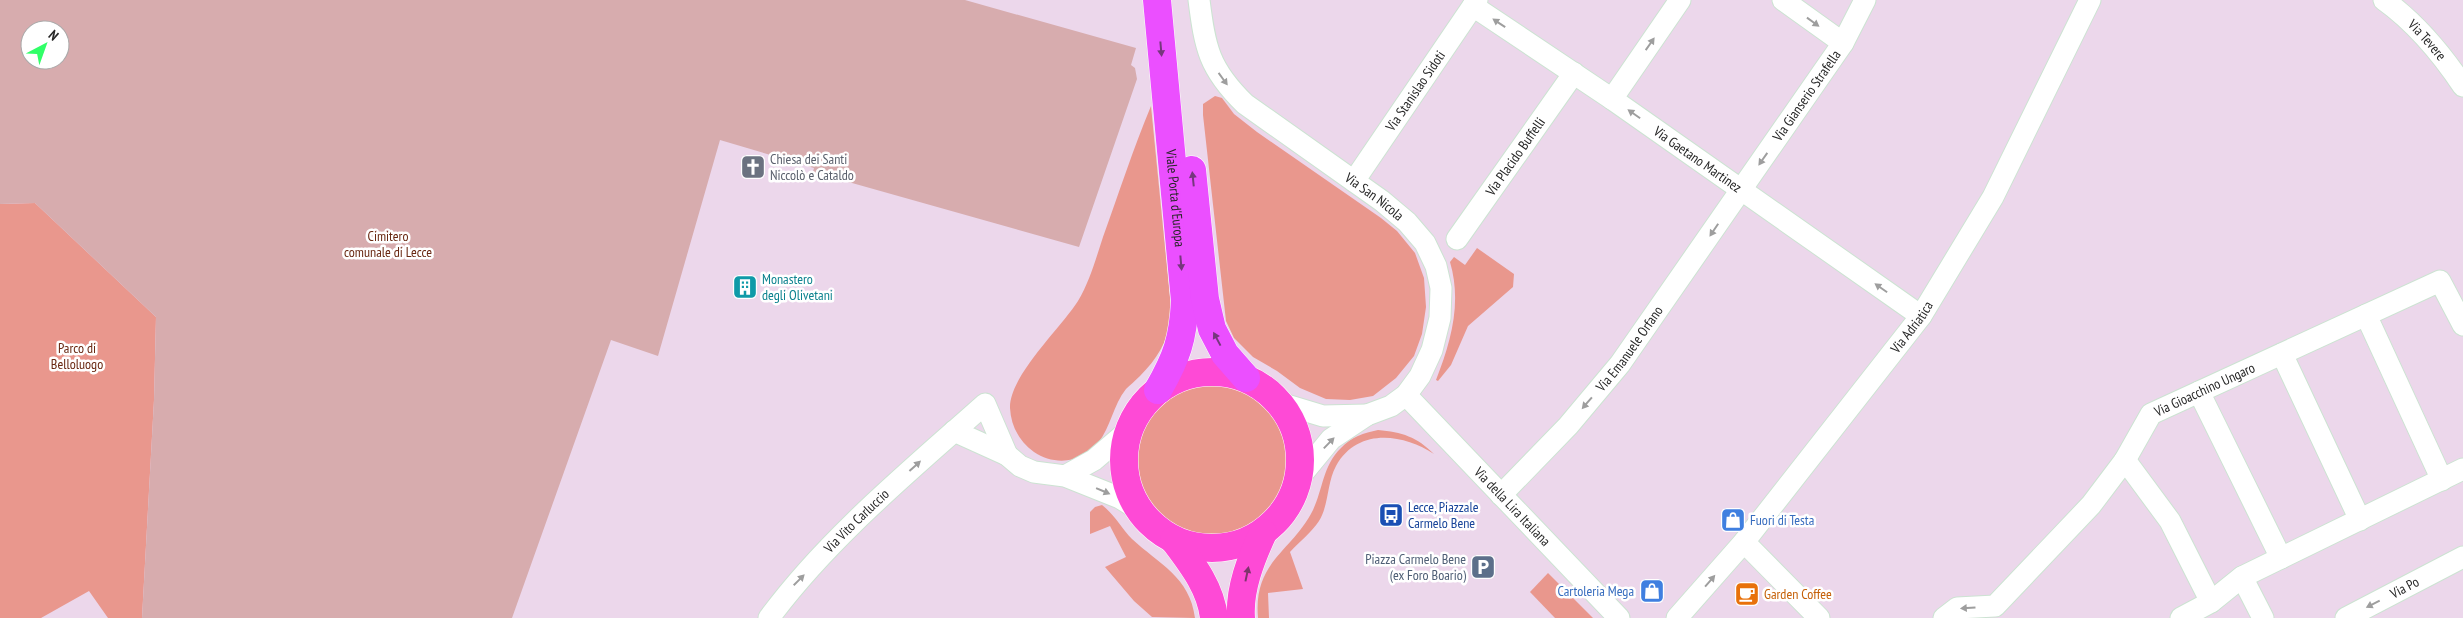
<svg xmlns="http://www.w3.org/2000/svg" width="2463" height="618" viewBox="0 0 2463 618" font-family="'PT Sans Narrow',sans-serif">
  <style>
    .green { fill: #e9978d }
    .cemetery { fill: #d7acae; fill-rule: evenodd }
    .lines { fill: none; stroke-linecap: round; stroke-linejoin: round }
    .minor-casing { stroke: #cce3d2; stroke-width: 23 }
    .major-casing { stroke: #fff; stroke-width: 29 }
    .highway-casing { stroke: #fff; stroke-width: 29 }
    .minor { stroke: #fff; stroke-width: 21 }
    .major { stroke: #fe4ad6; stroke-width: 28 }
    .highway { stroke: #eb4fff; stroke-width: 28 }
    .oneway { fill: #9e9e9e }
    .oneway2 { fill: #75377d }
    .oneway3 { fill: #7d356d }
    .labels { text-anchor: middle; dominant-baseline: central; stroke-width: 5; stroke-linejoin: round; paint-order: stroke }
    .street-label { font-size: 14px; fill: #272727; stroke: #fff }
    .worship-label { font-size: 14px; fill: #5b616d; stroke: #fff; text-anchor: start }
    .park-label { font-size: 14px; fill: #692812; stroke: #fff }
    .culture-label { font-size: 14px; fill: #0d838f; stroke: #fff; text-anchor: start }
    .transit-label { font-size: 14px; fill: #164399; stroke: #fff; text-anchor: start }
    .shop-label { font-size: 14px; fill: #366cbe; stroke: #fff; text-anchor: start }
    .service-label { font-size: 14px; fill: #4e5e75; stroke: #fff; text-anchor: end }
    .food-label { font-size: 14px; fill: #c56008; stroke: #fff; text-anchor: start }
  </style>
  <rect width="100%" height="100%" fill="#ecd7eb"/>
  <g class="green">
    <path d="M1215,96L1222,98L1234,114L1257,132L1381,218L1397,231L1415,253L1424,278L1426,307L1422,334L1414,356L1396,378L1373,396L1350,400L1326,399L1300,388L1277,371L1253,357L1234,338L1226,321L1203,115V104Z"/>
    <path d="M1151,106L1172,318C1167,342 1157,359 1140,376C1135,381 1130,385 1126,389C1113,405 1111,427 1098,443C1083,463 1054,466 1034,452C1019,441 1011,426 1010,408C1009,376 1061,328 1078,301C1090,281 1096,258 1103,237C1119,193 1133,149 1151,106Z"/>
    <path d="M35,203L156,317L154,400L142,618H108L89,591L41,618H0V204Z"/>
    <path d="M1477,248L1514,274L1513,287L1468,326L1451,365L1438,381L1436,380C1451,341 1462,303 1450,262L1454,257L1465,265Z"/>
    <circle cx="1212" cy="462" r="77"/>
    <path d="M1378,430C1402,432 1417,437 1434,454C1403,434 1358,427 1336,466C1327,482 1329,505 1319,521C1312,532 1299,542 1290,552L1303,589L1268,593L1269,618H1258C1253,561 1292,552 1313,510C1323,489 1323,465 1341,448C1351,437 1364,433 1378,430Z"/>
    <path d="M1102,505C1115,515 1121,528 1132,539C1159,564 1190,577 1195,618L1152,617L1134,601L1105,567L1126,557L1110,526L1090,534V512L1095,507Z"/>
    <path d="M1548,573L1593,618H1555L1530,592Z"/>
  </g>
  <path class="cemetery" d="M0,0H965L1136,48L1131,65L1135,68L1137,79L1079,247L813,172L814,168L720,140L658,356L611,340L512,618H142L154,400L156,317L35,203L0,204ZM30,30H60V60H30Z"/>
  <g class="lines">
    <defs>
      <g id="minor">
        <path id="s1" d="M1199,0C1205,48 1209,69 1245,104L1382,201L1407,222L1425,243L1436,266L1441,288L1440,318L1432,350L1420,376L1406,395L1391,406L1367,415L1331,439L1299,478"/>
        <path d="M1783,0L1843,43"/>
        <path id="s2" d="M2384,0C2416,23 2441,53 2463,86"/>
        <path id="s3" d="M1473,6L1612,99L1921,316"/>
        <path d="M1612,99L1680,0"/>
        <path id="s4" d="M1354,181L1477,0"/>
        <path id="s5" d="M1457,239L1574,73"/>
        <path d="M2366,315L2442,480"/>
        <path d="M2282,354L2360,520"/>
        <path d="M2199,392L2281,558"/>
        <path id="s6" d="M1406,395L1619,618"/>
        <path d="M1280,403L1323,416L1367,415"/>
        <path d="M954,431L1007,455L1020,466L1034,472L1065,476L1120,498L1139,510"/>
        <path d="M2125,460L2170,521L2211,602"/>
        <path d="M1065,476L1094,460L1129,430"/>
        <path id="s7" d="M1501,495L1568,426L1620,364L1843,43L1865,0"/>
        <path d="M1744,542L1819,618"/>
        <path d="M2242,577L2263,618"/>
        <path id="s8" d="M769,618C828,538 911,470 985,404L1007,455"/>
        <path id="s9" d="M1677,618L1744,542L1921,316L1993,197L2090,0"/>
        <path id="s10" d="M1944,618L1957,608L1995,606L2091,505L2125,460L2151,414L2440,281L2463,325"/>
        <path d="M2181,618L2211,602L2242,577L2463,469"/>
        <path id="s11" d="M2346,618L2463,557"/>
      </g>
      <g id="major">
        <circle cx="1212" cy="460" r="88"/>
        <path d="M1174,540C1192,564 1211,588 1214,618"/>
        <path d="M1241,618C1239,589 1251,559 1263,533"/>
      </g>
      <g id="highway">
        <path id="s12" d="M1157,0L1185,301C1183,339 1177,357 1158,390"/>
        <path d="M1192,170L1205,299L1212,329L1225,354L1246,378"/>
      </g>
    </defs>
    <use href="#minor" class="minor-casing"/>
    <use href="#major" class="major-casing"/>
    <use href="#highway" class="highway-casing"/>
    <use href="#minor" class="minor"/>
    <use href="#major" class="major"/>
    <use href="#highway" class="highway"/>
  </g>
  <defs><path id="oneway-solid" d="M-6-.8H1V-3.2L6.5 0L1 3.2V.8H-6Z" transform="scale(1.25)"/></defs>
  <g class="oneway">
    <use href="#oneway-solid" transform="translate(1813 22) rotate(36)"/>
    <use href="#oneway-solid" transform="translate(1499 23) rotate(-146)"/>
    <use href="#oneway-solid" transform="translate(1650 44) rotate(-55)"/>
    <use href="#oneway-solid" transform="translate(1223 79) rotate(54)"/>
    <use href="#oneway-solid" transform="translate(1634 114) rotate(-145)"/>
    <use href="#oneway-solid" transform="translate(1763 159) rotate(125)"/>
    <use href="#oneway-solid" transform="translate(1714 230) rotate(124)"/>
    <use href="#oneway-solid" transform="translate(1881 288) rotate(-145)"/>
    <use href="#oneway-solid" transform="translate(1587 403) rotate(131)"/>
    <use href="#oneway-solid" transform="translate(1329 443) rotate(-46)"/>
    <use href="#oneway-solid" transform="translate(915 466) rotate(-42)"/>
    <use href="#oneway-solid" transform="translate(1103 491) rotate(23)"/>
    <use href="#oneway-solid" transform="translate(799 580) rotate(-45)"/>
    <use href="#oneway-solid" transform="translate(1710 581) rotate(-49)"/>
    <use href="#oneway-solid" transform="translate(2373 604) rotate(153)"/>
    <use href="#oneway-solid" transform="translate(1968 608) rotate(176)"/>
  </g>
  <g class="oneway2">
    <use href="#oneway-solid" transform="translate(1161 49) rotate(85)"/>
    <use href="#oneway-solid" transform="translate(1193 179) rotate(-96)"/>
    <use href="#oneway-solid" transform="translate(1181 263) rotate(85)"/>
    <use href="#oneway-solid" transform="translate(1217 339) rotate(-118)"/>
  </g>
  <use class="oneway3" href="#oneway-solid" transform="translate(1247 574) rotate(-78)"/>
  <defs>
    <symbol id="church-square" viewBox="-11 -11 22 22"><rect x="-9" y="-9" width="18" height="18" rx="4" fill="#6b7280" stroke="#fff"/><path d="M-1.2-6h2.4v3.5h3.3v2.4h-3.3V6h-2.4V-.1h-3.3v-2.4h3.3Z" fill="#fff"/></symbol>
    <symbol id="building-square" viewBox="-11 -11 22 22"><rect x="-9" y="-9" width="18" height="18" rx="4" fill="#0f9aa8" stroke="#fff"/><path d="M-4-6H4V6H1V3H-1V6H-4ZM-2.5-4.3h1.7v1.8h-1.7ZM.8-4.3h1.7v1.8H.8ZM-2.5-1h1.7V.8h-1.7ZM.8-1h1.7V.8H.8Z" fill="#fff"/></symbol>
    <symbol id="bus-square" viewBox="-11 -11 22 22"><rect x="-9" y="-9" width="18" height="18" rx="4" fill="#1a4fb4" stroke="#fff"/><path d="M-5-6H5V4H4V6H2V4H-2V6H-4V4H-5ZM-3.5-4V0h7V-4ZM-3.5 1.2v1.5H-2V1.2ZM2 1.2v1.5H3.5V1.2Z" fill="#fff"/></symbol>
    <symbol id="shop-square" viewBox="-11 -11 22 22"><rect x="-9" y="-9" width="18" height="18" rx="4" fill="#3f7fe0" stroke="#fff"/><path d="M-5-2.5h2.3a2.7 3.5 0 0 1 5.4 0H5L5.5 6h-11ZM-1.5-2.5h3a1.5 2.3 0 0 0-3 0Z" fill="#fff"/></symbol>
    <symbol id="parking-square" viewBox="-11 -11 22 22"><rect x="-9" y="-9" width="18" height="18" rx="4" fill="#5c6f8a" stroke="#fff"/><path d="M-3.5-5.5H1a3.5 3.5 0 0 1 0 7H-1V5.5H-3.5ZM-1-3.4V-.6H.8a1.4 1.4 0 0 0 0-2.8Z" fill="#fff"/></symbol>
    <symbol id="cafe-square" viewBox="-11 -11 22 22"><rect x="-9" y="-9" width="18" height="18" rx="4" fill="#e8710a" stroke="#fff"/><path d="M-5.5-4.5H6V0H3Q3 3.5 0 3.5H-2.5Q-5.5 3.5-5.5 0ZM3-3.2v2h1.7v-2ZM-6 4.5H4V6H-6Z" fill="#fff"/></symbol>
  </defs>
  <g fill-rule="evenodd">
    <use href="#church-square" x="739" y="153" width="28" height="28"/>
    <use href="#building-square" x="731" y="273" width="28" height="28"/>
    <use href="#bus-square" x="1377" y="501" width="28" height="28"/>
    <use href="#shop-square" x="1719" y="506" width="28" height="28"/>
    <use href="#parking-square" x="1469" y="553" width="28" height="28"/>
    <use href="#shop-square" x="1638" y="577" width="28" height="28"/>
    <use href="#cafe-square" x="1733" y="580" width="28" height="28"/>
  </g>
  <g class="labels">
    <g class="street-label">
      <text stroke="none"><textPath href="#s2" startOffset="59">Via Tevere</textPath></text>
      <text stroke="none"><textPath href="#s4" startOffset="109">Via Stanislao Sidoti</textPath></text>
      <text stroke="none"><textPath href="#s7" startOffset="504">Via Gianserio Strafella</textPath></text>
      <text stroke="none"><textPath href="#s5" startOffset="101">Via Placido Buffelli</textPath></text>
      <text stroke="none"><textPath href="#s3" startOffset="272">Via Gaetano Martinez</textPath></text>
      <text stroke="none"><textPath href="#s12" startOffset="199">Viale Porta d'Europa</textPath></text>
      <text stroke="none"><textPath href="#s1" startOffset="276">Via San Nicola</textPath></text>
      <text stroke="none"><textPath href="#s9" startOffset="374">Via Adriatica</textPath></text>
      <text stroke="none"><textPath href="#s7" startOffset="195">Via Emanuele Orfano</textPath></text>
      <text stroke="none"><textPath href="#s10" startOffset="362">Via Gioacchino Ungaro</textPath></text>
      <text stroke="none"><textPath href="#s6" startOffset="154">Via della Lira Italiana</textPath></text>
      <text stroke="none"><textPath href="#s8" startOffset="131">Via Vito Carluccio</textPath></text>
      <text stroke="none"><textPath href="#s11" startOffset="66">Via Po</textPath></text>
    </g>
    <g class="worship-label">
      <text x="770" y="159">Chiesa dei Santi<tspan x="770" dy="16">Niccolò e Cataldo</tspan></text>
    </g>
    <g class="park-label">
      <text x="388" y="236">Cimitero<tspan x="388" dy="16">comunale di Lecce</tspan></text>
      <text x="77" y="348">Parco di<tspan x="77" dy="16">Belloluogo</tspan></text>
    </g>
    <g class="culture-label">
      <text x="762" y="279">Monastero<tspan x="762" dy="16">degli Olivetani</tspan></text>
    </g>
    <g class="transit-label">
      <text x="1408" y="507">Lecce, Piazzale<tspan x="1408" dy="16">Carmelo Bene</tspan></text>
    </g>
    <g class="shop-label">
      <text x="1750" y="520">Fuori di Testa</text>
      <text x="1634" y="591" text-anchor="end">Cartoleria Mega</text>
    </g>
    <g class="service-label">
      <text x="1466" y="559">Piazza Carmelo Bene<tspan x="1466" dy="16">(ex Foro Boario)</tspan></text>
    </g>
    <g class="food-label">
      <text x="1764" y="594">Garden Coffee</text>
    </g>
  </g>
  <g transform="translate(45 45) rotate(41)"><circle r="24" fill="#ffffff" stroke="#a9a9a9"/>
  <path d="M0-4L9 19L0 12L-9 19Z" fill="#31ff68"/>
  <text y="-8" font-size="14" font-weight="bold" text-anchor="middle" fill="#272727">N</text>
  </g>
</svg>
